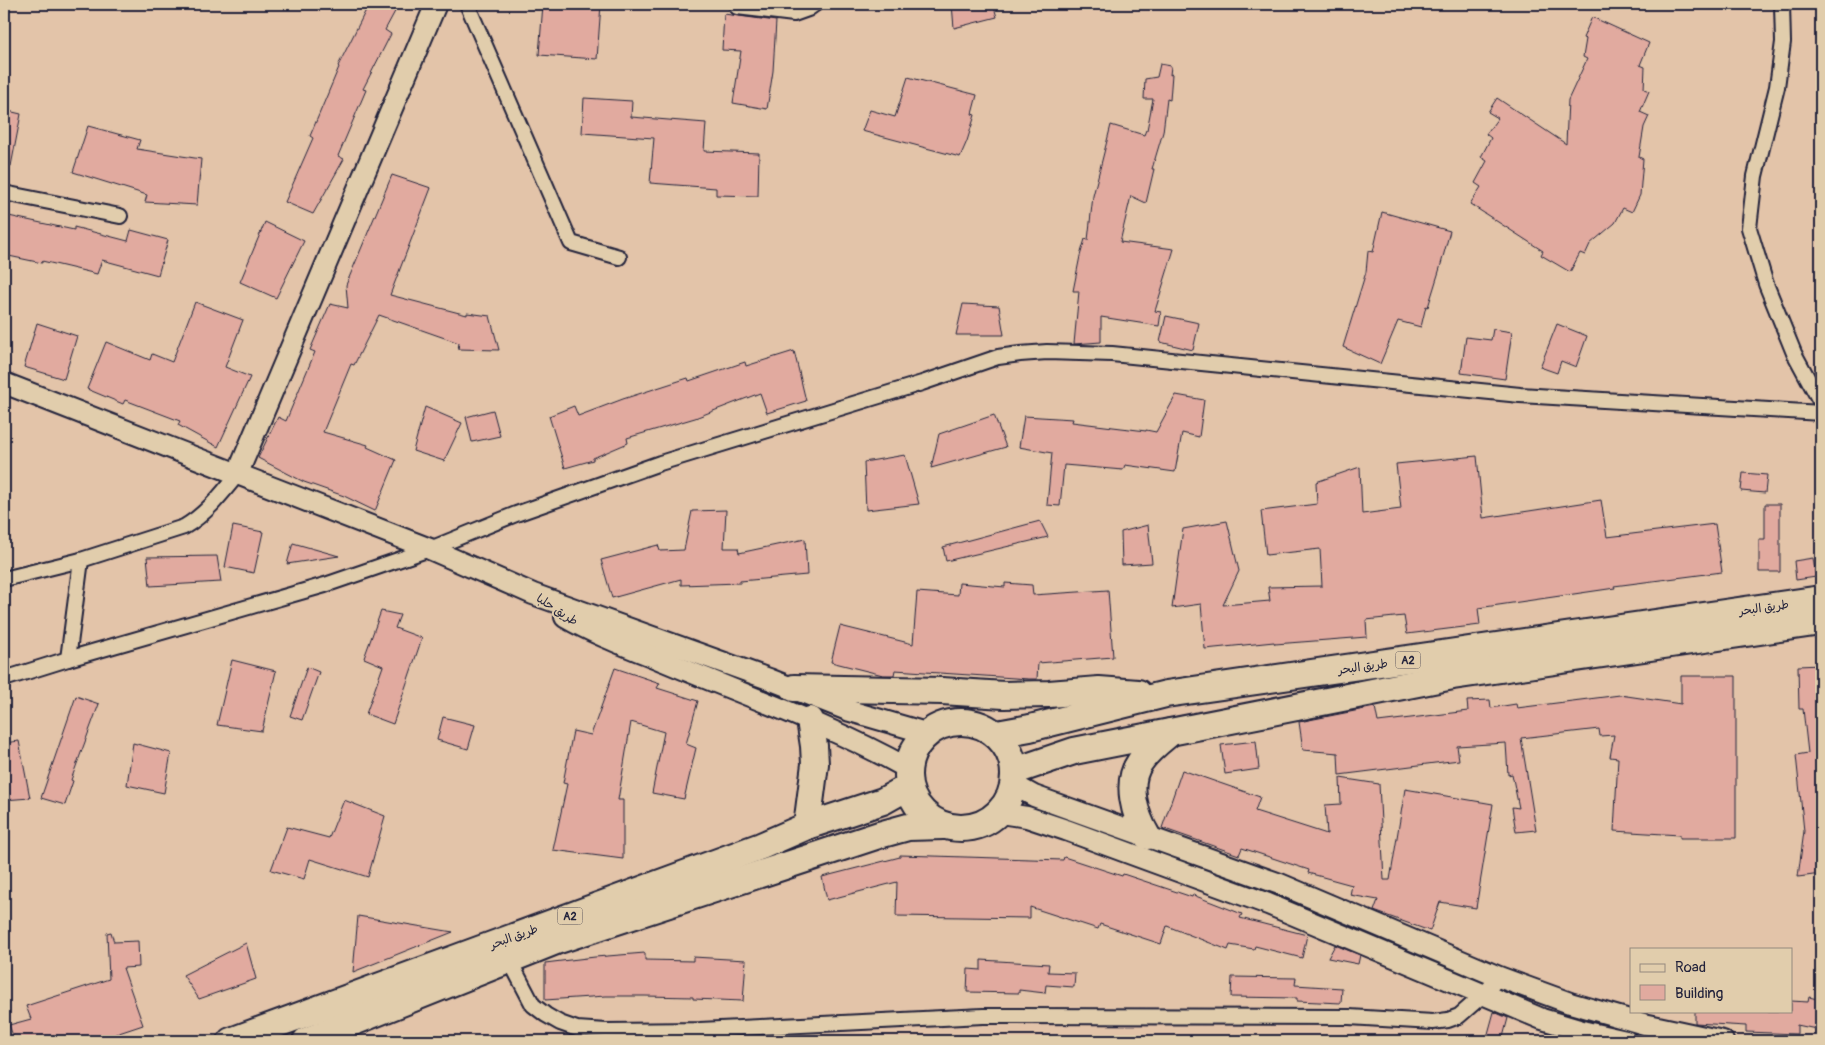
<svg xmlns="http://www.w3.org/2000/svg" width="1825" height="1045" viewBox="0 0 1825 1045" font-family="Pangolin,'Playpen Sans Arabic',sans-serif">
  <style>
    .building { fill: #e1aa9f; stroke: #22223b }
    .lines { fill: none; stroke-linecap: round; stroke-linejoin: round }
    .street-casing { stroke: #22223b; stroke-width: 18 }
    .secondary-casing { stroke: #22223b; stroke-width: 24 }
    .highway-casing { stroke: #22223b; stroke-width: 30 }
    .street { stroke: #e1cdac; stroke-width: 14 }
    .secondary { stroke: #e1cdac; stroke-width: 20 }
    .highway { stroke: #e1cdac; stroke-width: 26 }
    .labels { text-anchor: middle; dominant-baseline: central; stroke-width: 4; stroke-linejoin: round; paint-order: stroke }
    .shield { fill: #e1cdac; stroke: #5b555d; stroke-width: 1 }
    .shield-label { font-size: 11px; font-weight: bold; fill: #22223b }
    .street-label { font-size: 12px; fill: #22223b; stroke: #e1cdac }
  </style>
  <rect width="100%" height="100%" fill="#e3c4a9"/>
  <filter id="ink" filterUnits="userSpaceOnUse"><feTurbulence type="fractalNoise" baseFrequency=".02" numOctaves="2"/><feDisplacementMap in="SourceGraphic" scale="10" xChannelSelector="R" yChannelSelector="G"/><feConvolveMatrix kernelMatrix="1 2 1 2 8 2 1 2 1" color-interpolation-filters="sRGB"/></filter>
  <g filter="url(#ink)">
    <g class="building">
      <path d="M369,4H399L385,30L391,34L363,89L366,90L338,156L344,159L313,214L285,202L313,138L310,136L339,67L338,66Z"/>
      <path d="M543,4H601L597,59L539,55Z"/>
      <path d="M952,4H993L997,17L954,28Z"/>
      <path d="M724,14L776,21L773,71L767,109L733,103L741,51L722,50Z"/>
      <path d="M1592,17L1649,43L1640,65L1645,67L1644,89L1649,91L1640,112L1649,116L1644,127L1639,157L1643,159L1640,195L1632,212L1623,208L1615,223L1590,244L1585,255L1580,253L1570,272L1541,255L1543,251L1470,204L1481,187L1475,183L1487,161L1481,157L1491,138L1486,134L1498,118L1488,112L1497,98L1566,144L1568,100L1587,59L1583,57L1586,39L1583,38Z"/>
      <path d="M1160,64L1171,66L1170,75L1172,74L1170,100L1167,99L1163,132L1152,169H1154L1146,203L1131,196L1120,242L1174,249L1155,311L1161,312L1159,326L1101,317V342L1074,344L1079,291H1073L1080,256L1085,239L1088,240L1093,196L1111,125L1144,135L1146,130H1147L1153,99H1144L1145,79L1157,77Z"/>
      <path d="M908,77L977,95L972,114L975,115L967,141L960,157L862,131L870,110L895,117Z"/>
      <path d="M584,98L632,101L631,117L706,123L704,151L759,153L758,196L716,195V188L650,183L654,138L582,133Z"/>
      <path d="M4,110L21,114L11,166H4Z"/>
      <path d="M88,126L140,140L137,149L201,159L197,205L145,202L147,195L73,172Z"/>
      <path d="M392,175L431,188L390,295L467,315V313L490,316L499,350L458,349L459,343L379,315L354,365L351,364L323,432L368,445L367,447L396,460L375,511L344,496L304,482L258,458L278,417L286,421L315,352L310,350L330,304L348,308L346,285Z"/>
      <path d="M1382,212L1450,231L1440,268L1428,307L1426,306L1421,327L1398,321L1380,364L1343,347L1366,272L1368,251L1373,252Z"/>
      <path d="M4,215L74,230V227L128,241L131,230L168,240L158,275L102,260L97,274L42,261V263L4,255Z"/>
      <path d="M265,222L304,241L276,298L240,282Z"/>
      <path d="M195,302L243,320L225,367L250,377L218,447L178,425L180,421L125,400L123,404L87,389L106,342L150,360L152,354L172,362Z"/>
      <path d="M963,304L999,306L1004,335H956Z"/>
      <path d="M1166,316L1199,323L1193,350L1160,342Z"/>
      <path d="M37,323L77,336L64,379L24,367Z"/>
      <path d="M1557,324L1587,336L1576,367L1561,361L1557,373L1540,367Z"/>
      <path d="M1493,329L1512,332L1505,379L1461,373L1466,337L1491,340Z"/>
      <path d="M794,351L806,401L767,413L760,393L695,418L627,438L628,443L593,458V460L565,468L549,416L574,406L578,416L623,399L688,378L689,381L745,362L746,366Z"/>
      <path d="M1176,395L1204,400L1199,437L1182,433L1175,472L1125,465L1123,470L1064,465L1060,506L1047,505L1052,453L1019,447L1024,416L1073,419L1072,422L1146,431V430L1156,432Z"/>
      <path d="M425,407L462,423L444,461L413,451Z"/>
      <path d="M493,410L500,436L472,442L466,417Z"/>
      <path d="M994,415L1006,447L931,468L939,434Z"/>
      <path d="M905,455L919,504L866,510L864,462Z"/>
      <path d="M1477,456L1483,518L1601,500L1607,537L1715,524L1722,572L1614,586L1615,588L1478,608L1480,625L1407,634L1404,616L1366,620L1367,637L1275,644L1274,642L1205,649L1201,604L1172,608L1183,529L1227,521L1239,571L1223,605L1270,601L1268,587L1322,586L1320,549L1266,555L1261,511L1317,504L1316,482L1360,467L1362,514L1401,509L1396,464Z"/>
      <path d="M1743,473L1767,475L1765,493L1741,491Z"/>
      <path d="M1765,504H1780V572H1759V539H1765Z"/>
      <path d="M726,510L724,548H738L739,553L805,539L807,575L740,581V583L681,585V579L612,598L601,560L658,545L660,551L684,550L692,511Z"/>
      <path d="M1040,521L1048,537L946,561L943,547Z"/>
      <path d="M1148,525L1152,563L1122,565L1121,532Z"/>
      <path d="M233,526L263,532L254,573L225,567Z"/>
      <path d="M293,543L339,556L287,564Z"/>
      <path d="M217,556L221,582L150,586L147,557Z"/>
      <path d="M1813,558L1816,577L1796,580L1794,561Z"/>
      <path d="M959,583L1005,587V583L1032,585L1033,595L1108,590L1113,657L1038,663L1037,679H1029L895,670L894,675H883L831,662L840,626L913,644L917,592L958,595Z"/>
      <path d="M381,611L400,615L395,628L422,638L393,724L366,714L383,666L364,658Z"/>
      <path d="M232,660L276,671L262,731L217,725Z"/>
      <path d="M1821,665V874L1798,877L1804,831L1796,755L1808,753L1803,709H1799L1798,666Z"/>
      <path d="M307,667L319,672L302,720L290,716Z"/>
      <path d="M615,668L660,683L657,688L698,701L686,744L696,748L684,799L652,793L664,732L631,722L618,800H623V859L553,850L567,784L563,783L573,731L591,735Z"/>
      <path d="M1681,676H1736V838H1680V835L1614,831L1618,758L1610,757L1614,735L1600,736L1599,729L1521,738L1536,830L1516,832L1512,807L1519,808L1512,774L1508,775L1506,743L1457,746L1459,760L1339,775L1338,753L1303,750L1299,722L1375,707L1378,722L1468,711L1467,701L1490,700L1491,708L1516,704L1517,708L1620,695L1681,704Z"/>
      <path d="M76,696L99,704L71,780L73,781L65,805L41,798Z"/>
      <path d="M443,717L475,725L468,749L437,740Z"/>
      <path d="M19,741L30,798L4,800V743Z"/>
      <path d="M1256,741L1259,769L1225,774L1221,745Z"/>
      <path d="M133,743L171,753L164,793L127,785Z"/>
      <path d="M1182,770L1260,797L1255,811L1327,834L1325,805L1341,804L1340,778L1379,784L1384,880H1390L1405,789L1493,804L1476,908L1440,902L1430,931L1374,911L1378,900L1350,895L1352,885L1308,873L1309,870L1242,848L1239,855L1162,828Z"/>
      <path d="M344,800L385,816L368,877L310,859L304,879L271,870L287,827L329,838Z"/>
      <path d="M900,855L1063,860L1064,857L1122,876L1123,874L1192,897L1193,895L1242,914L1240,918L1307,935L1302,958L1255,946L1254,949L1230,945L1228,950L1167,926L1161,944L1100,924L1098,929L1030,907V918L896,916L897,882L827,900L822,877L900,857Z"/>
      <path d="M358,916L453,932L353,972Z"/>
      <path d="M111,932L114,942L138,941L139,967L123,968L143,1025L95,1041H15L9,1025L31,1019L26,1006L109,979L107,933Z"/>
      <path d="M246,943L256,979L199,999L183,975Z"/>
      <path d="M1335,945L1360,955L1358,964L1328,958Z"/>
      <path d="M645,953V960L693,961V957L746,960L743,1001L693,999V997L645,996H606L545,1000V963L595,957Z"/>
      <path d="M981,960L1049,964L1048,972L1075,973L1074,987L1046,985L1045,993L1019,990V993L967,992L968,969L981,970Z"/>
      <path d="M1232,977L1296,978L1295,985L1342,988L1341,1003L1297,1001V998L1231,997Z"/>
      <path d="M1809,997L1821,1000V1030L1797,1025V1034L1746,1032V1026L1695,1023V1011H1791V1001L1808,1002Z"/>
      <path d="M1494,1012L1508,1018L1502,1041H1486Z"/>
    </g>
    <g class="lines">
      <defs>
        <g id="street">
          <path d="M467,4L571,243L619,257"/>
          <path d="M1782,4L1783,42L1777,87L1755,176L1749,228L1766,284L1794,353L1821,403"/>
          <path d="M737,7L794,14L808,9L815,4"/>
          <path d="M4,193L120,216"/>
          <path d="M4,579L81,560L184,527C206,514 221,495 237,475"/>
          <path d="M68,659L81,560"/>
          <path d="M4,679L68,659L325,585L430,549L516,514L660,463L922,383L998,357L1020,354L1047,352L1112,354L1520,395L1821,413"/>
          <path d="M510,961L533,1005L546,1015L560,1023L577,1029L606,1031L700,1030L983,1016L1349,1017L1433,1022L1448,1020L1459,1016L1483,995L1499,977"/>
        </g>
        <g id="secondary">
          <path d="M4,383L430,549L533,594L769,679L850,711L926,733"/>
          <path d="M237,475L436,4"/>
          <path d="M565,617C596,635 632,648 666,662C747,696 830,725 907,768"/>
          <path d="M1014,785L1034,796L1280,884L1499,977L1570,1003L1644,1024L1723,1041"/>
          <path d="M1000,813L1027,817L1066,830L1268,904L1542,1019L1586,1032L1626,1041"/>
        </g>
        <g id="highway">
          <path d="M794,688L942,691L1004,695L1049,694L1099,690L1138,693"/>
          <circle cx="961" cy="775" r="53"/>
          <path d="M997,734L1030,728L1166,694L1821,599"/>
          <path d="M1015,771L1074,751L1453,676L1821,622"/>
          <path d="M807,826L815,764L814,746L810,720"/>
          <path d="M1147,836C1135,816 1125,783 1140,762C1148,750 1160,741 1171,732"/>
          <path d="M231,1041L761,846L807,826L883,801L908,787"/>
          <path d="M306,1041L556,941L879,835L908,827L943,826"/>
        </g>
      </defs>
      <use href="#street" class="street-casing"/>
      <use href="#secondary" class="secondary-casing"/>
      <use href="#highway" class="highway-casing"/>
      <use href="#street" class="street"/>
      <use href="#secondary" class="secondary"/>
      <use href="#highway" class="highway"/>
    </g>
  </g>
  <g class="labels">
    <g class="shield">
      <rect x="1395.5" y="651.5" width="25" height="17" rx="4"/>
      <rect x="557.5" y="907.5" width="25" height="17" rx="4"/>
    </g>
    <g class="shield-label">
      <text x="1408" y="660">A2</text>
      <text x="570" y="916">A2</text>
    </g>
    <g class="street-label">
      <text transform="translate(1764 608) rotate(-8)">طريق البحر</text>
      <text transform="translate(557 610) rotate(33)">طريق حلبا</text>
      <text transform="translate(1363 667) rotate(-8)">طريق البحر</text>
      <text transform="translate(514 937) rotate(-20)">طريق البحر</text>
    </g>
  </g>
  <rect width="1825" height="1045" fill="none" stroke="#e1cdac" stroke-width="20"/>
  <rect x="10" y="10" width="1805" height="1025" fill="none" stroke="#22223b" stroke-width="2" filter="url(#ink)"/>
  <rect x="1630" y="948" width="162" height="65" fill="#e1cdac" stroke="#95897f"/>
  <rect x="1640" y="964" width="25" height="8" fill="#e1cdac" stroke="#95897f"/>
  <text x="1675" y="972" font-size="15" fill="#22223b">Road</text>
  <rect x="1640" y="985" width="25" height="15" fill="#e1aa9f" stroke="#95897f"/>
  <text x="1675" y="998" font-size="15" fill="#22223b">Building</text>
</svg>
